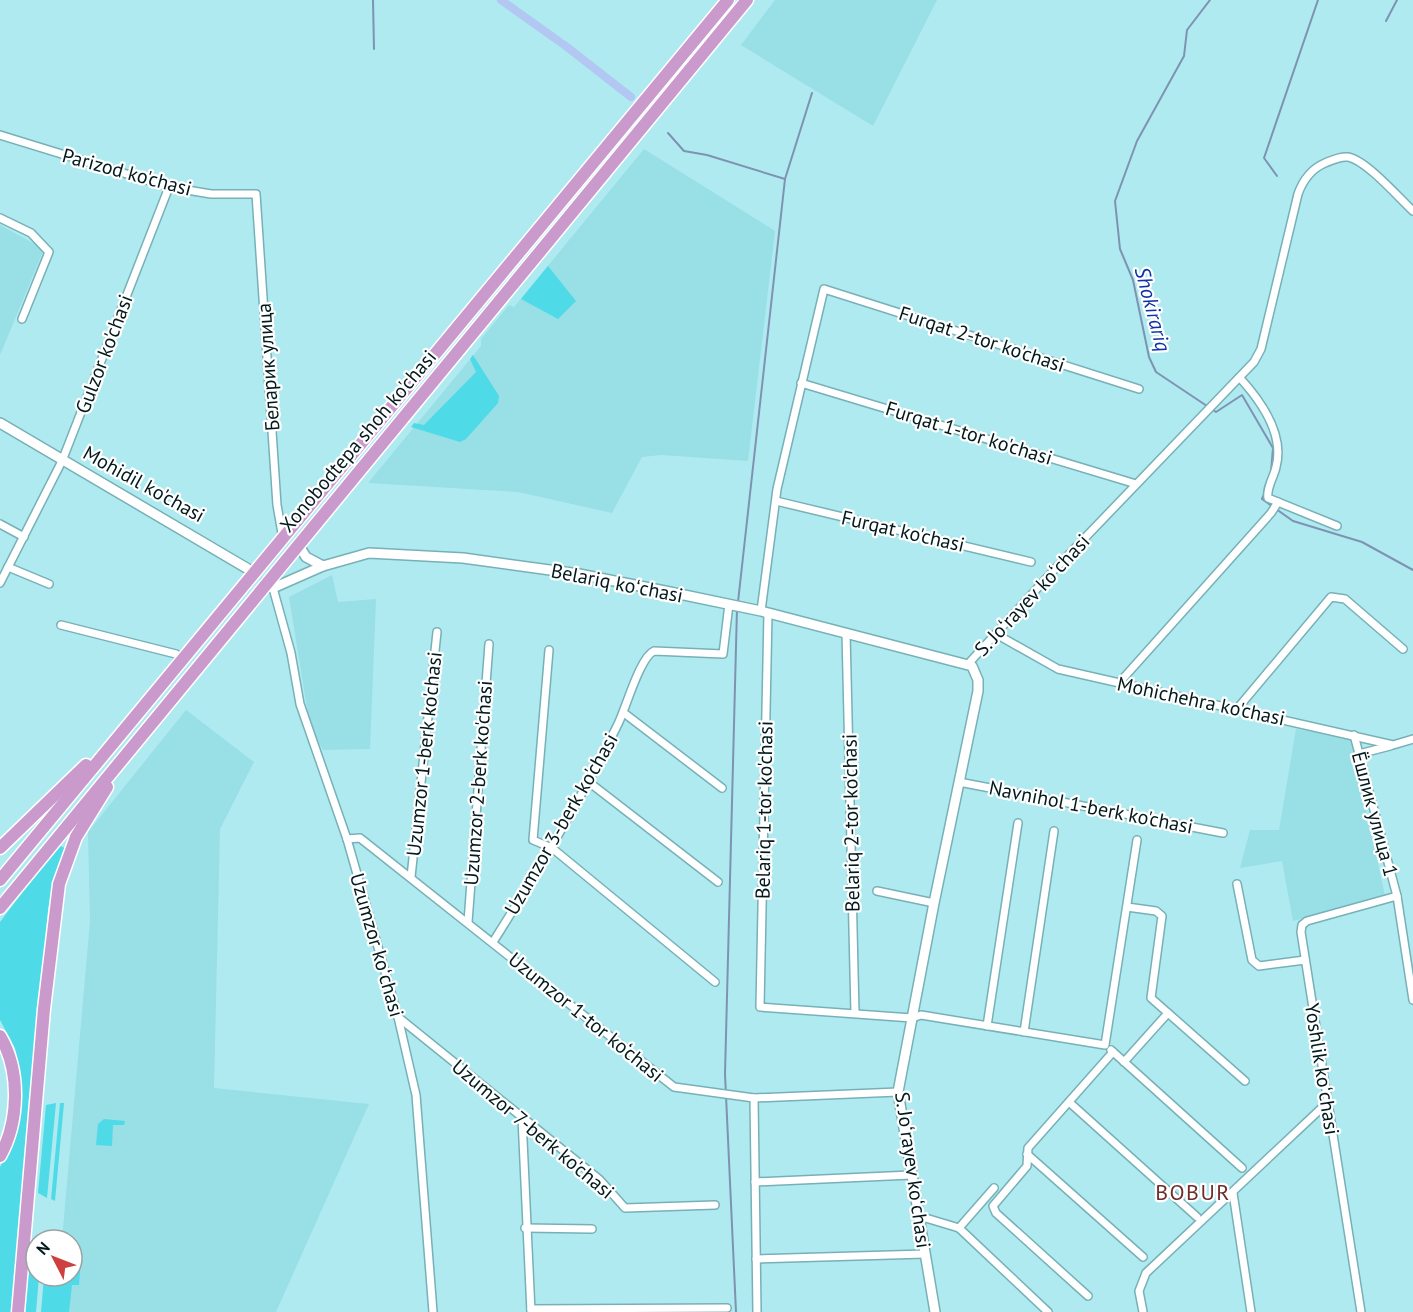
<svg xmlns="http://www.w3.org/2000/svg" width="1413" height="1312" viewBox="0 0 1413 1312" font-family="'PT Sans',sans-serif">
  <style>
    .built { fill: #99dfe6 }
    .green { fill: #4fdae8 }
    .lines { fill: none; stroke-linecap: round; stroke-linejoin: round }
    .stream { stroke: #7e93b1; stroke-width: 2 }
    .canal { stroke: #b2c7f1; stroke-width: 8 }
    .minor-casing { stroke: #77b1b7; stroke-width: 10 }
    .tertiary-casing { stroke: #77b1b7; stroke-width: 12 }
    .trunk-casing { stroke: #fff; stroke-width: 15 }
    .minor { stroke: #fff; stroke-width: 7 }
    .tertiary { stroke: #fff; stroke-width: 9 }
    .trunk { stroke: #ca9acc; stroke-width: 12 }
    .labels { text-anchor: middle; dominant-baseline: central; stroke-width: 4.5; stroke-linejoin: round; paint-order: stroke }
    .street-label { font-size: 20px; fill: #031a1c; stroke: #fff }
    .water-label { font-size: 21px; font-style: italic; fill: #0d32a8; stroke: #fff }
    .quarter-label { font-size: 22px; letter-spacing: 1.5px; fill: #712b29; stroke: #fff }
  </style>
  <rect width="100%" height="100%" fill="#afeaf1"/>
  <g class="built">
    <path d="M775,0H937L873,126L741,45Z"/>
    <path d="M644,149L775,231L748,461L661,455L642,457L612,513L518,492L368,483L481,346V339L509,305L514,307Z"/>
    <path d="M0,225L44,249L0,355Z"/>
    <path d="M332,575L338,602L376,599L370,749L323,750L310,727L289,597Z"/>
    <path d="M186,710L254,762L220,829L214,1088L369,1104L276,1312H55L72,1276V1240H62L90,921L88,832Z"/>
    <path d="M1296,729L1351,739L1385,896L1293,921L1282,861L1240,868L1250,830H1279Z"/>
  </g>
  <g class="green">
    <path d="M548,266L576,301L558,319L521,299Z"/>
    <path d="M473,355L499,396L498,403L466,439L460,442L411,427L414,423L424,425L476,372L470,359Z"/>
    <path d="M58,845L65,848L53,882L48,910L13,1312H0V1167L14,1143L22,1103L20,1072L15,1048L0,1020V922Z"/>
    <path d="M56,1103L47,1198L38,1193L46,1105Z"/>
    <path d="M60,1103H64L55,1201L51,1199Z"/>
    <path d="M104,1119L125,1121L124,1125H113L112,1146L96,1145L98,1124Z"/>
    <path d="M30,1238L36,1241V1276H39L36,1312H24Z"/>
    <path d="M72,1256L81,1260L79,1285H72L69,1312H41L44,1276H72Z"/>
  </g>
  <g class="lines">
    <g class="stream">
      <path d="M373,0L374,49"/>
      <path d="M1210,0L1187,30L1184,56L1137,141L1115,201L1120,249L1133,280L1149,357L1156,372L1216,412L1242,395L1273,448L1271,472"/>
      <path d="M1386,21L1397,0"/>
      <path d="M668,133L684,151L707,155L785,179"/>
      <path d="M1277,176L1264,158L1318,0"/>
      <path d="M1265,492L1262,499L1293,521L1362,542L1413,570"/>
      <path d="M738,602L785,179L812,93"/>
      <path d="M736,1312L725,1074L737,608"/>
    </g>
    <path class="canal" d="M501,0L567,47L631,97"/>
    <defs>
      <g id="minor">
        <path d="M0,135L169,187L211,194H256L277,505L283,539"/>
        <path d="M0,218L31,233L49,252L22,319"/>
        <path d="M1240,378C1260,400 1285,434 1276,467C1274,477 1266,488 1268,498L1337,526"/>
        <path d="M801,383L1136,484"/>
        <path d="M776,501L1031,562"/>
        <path d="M0,524L24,537"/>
        <path d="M8,567L49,584"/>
        <path d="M0,583L62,461L169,187"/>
        <path d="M273,588L291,653L300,704L347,839L398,1017L416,1095L433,1312"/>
        <path d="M761,611L777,489L824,289L1139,389"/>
        <path d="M768,613L760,1007L912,1018L921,1015L1105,1045L1137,840"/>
        <path d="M61,625L176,654L183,660"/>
        <path d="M846,633L855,1013"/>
        <path d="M996,634L1058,669L1393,745L1413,739"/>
        <path d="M549,650L533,840L552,848L715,982"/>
        <path d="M969,663L1054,570L1254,362L1261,349L1298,194C1303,180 1311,169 1325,163C1332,160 1340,156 1348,157C1366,160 1399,198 1413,211"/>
        <path d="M1119,683L1271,513L1278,502"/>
        <path d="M1237,709L1331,597L1345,599L1403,649"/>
        <path d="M624,713L722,788"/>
        <path d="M1354,735L1397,896L1413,1000"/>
        <path d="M1359,754L1390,746"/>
        <path d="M959,782L1223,833"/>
        <path d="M590,783L718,882"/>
        <path d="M347,839L360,838L674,1087L754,1098L898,1092"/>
        <path d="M411,877L437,632"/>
        <path d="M1237,884L1252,960L1259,966L1305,960"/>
        <path d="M877,891L934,903"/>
        <path d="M1127,907L1156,911L1162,916L1151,998L1168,1013"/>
        <path d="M468,922L489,644"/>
        <path d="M493,942C538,871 581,800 618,724C626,708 640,657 654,651L723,654L729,604"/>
        <path d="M398,1017L600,1180L625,1208L715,1205"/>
        <path d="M987,1026L1018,823"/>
        <path d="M1024,1032L1054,831"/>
        <path d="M1111,1050L1242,1168"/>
        <path d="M1124,1062L1168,1013L1245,1081"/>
        <path d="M754,1098L757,1312"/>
        <path d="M1069,1102L1197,1217"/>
        <path d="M522,1118L531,1312"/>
        <path d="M1027,1154L1143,1257"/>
        <path d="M755,1182L911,1175"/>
        <path d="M1233,1193L1251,1312"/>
        <path d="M919,1216L959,1228L1048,1312"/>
        <path d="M525,1228L592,1229"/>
        <path d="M959,1228L994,1188"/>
        <path d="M756,1259L925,1254"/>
        <path d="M1088,1296L996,1213L993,1206L1027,1166L1028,1148L1113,1052"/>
        <path d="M531,1309L727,1308"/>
        <path d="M1143,1312L1139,1291L1146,1273L1328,1102"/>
        <path d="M1361,1312L1301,932L1302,925L1307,921L1397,896"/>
      </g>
      <g id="tertiary">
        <path d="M0,423L255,573"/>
        <path d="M298,544L306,557L323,566"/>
        <path d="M266,582L273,588L323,566L369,553L463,558L579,574L665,591L761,611L972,666L978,680V691L934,903L898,1092L935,1312"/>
      </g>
      <g id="trunk">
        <path d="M0,848L86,765"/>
        <path d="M0,880L728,0"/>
        <path d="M0,908L747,0"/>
        <path d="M0,1036C21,1071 19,1122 0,1156"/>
        <path d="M18,1312L44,1009L59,884L76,837L107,787"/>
      </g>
    </defs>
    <use href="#minor" class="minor-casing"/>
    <use href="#tertiary" class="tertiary-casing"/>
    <use href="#trunk" class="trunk-casing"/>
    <use href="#minor" class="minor"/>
    <use href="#tertiary" class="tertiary"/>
    <use href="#trunk" class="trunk"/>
  </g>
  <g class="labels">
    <g class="street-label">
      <text transform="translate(127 172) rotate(15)">Parizod ko'chasi</text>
      <text transform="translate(982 339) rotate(18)">Furqat 2-tor ko'chasi</text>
      <text transform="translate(104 354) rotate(-69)">Gulzor ko'chasi</text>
      <text transform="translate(268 367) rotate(-94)">Беларик улица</text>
      <text transform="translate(969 433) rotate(17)">Furqat 1-tor ko'chasi</text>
      <text transform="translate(358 441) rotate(-50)">Xonobodtepa shoh ko'chasi</text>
      <text transform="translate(144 484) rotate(29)">Mohidil ko'chasi</text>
      <text transform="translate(903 531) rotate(13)">Furqat ko'chasi</text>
      <text transform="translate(617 583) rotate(11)">Belariq koʻchasi</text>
      <text transform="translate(1032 595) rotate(-47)">S. Joʻrayev koʻchasi</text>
      <text transform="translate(1201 701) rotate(12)">Mohichehra ko'chasi</text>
      <text transform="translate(424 754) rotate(-84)">Uzumzor 1-berk ko'chasi</text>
      <text transform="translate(478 783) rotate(-86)">Uzumzor 2-berk ko'chasi</text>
      <text transform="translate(1091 807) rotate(11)">Navnihol 1-berk ko'chasi</text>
      <text transform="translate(764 810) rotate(-89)">Belariq 1-tor ko'chasi</text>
      <text transform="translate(1375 814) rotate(75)">Ёшлик улица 1</text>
      <text transform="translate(851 823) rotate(-91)">Belariq 2-tor ko'chasi</text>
      <text transform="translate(561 824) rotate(-60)">Uzumzor 3-berk ko'chasi</text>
      <text transform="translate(377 945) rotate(74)">Uzumzor koʻchasi</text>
      <text transform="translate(586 1017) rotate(39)">Uzumzor 1-tor ko‘chasi</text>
      <text transform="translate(1322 1069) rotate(81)">Yoshlik koʻchasi</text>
      <text transform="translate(533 1129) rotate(40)">Uzumzor 7-berk ko'chasi</text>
      <text transform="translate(913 1170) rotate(82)">S. Joʻrayev koʻchasi</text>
    </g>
    <g class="water-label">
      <text transform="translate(1153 309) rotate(75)">Shokirariq</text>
    </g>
    <g class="quarter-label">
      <text x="1193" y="1192">BOBUR</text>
    </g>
  </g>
  <g transform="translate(54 1258) rotate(312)"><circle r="28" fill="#ffffff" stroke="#9aa3a4" stroke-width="1.5"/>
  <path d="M0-4.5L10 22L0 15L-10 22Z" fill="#ce3f40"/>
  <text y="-9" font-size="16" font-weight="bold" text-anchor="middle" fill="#031a1c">N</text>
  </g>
</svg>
